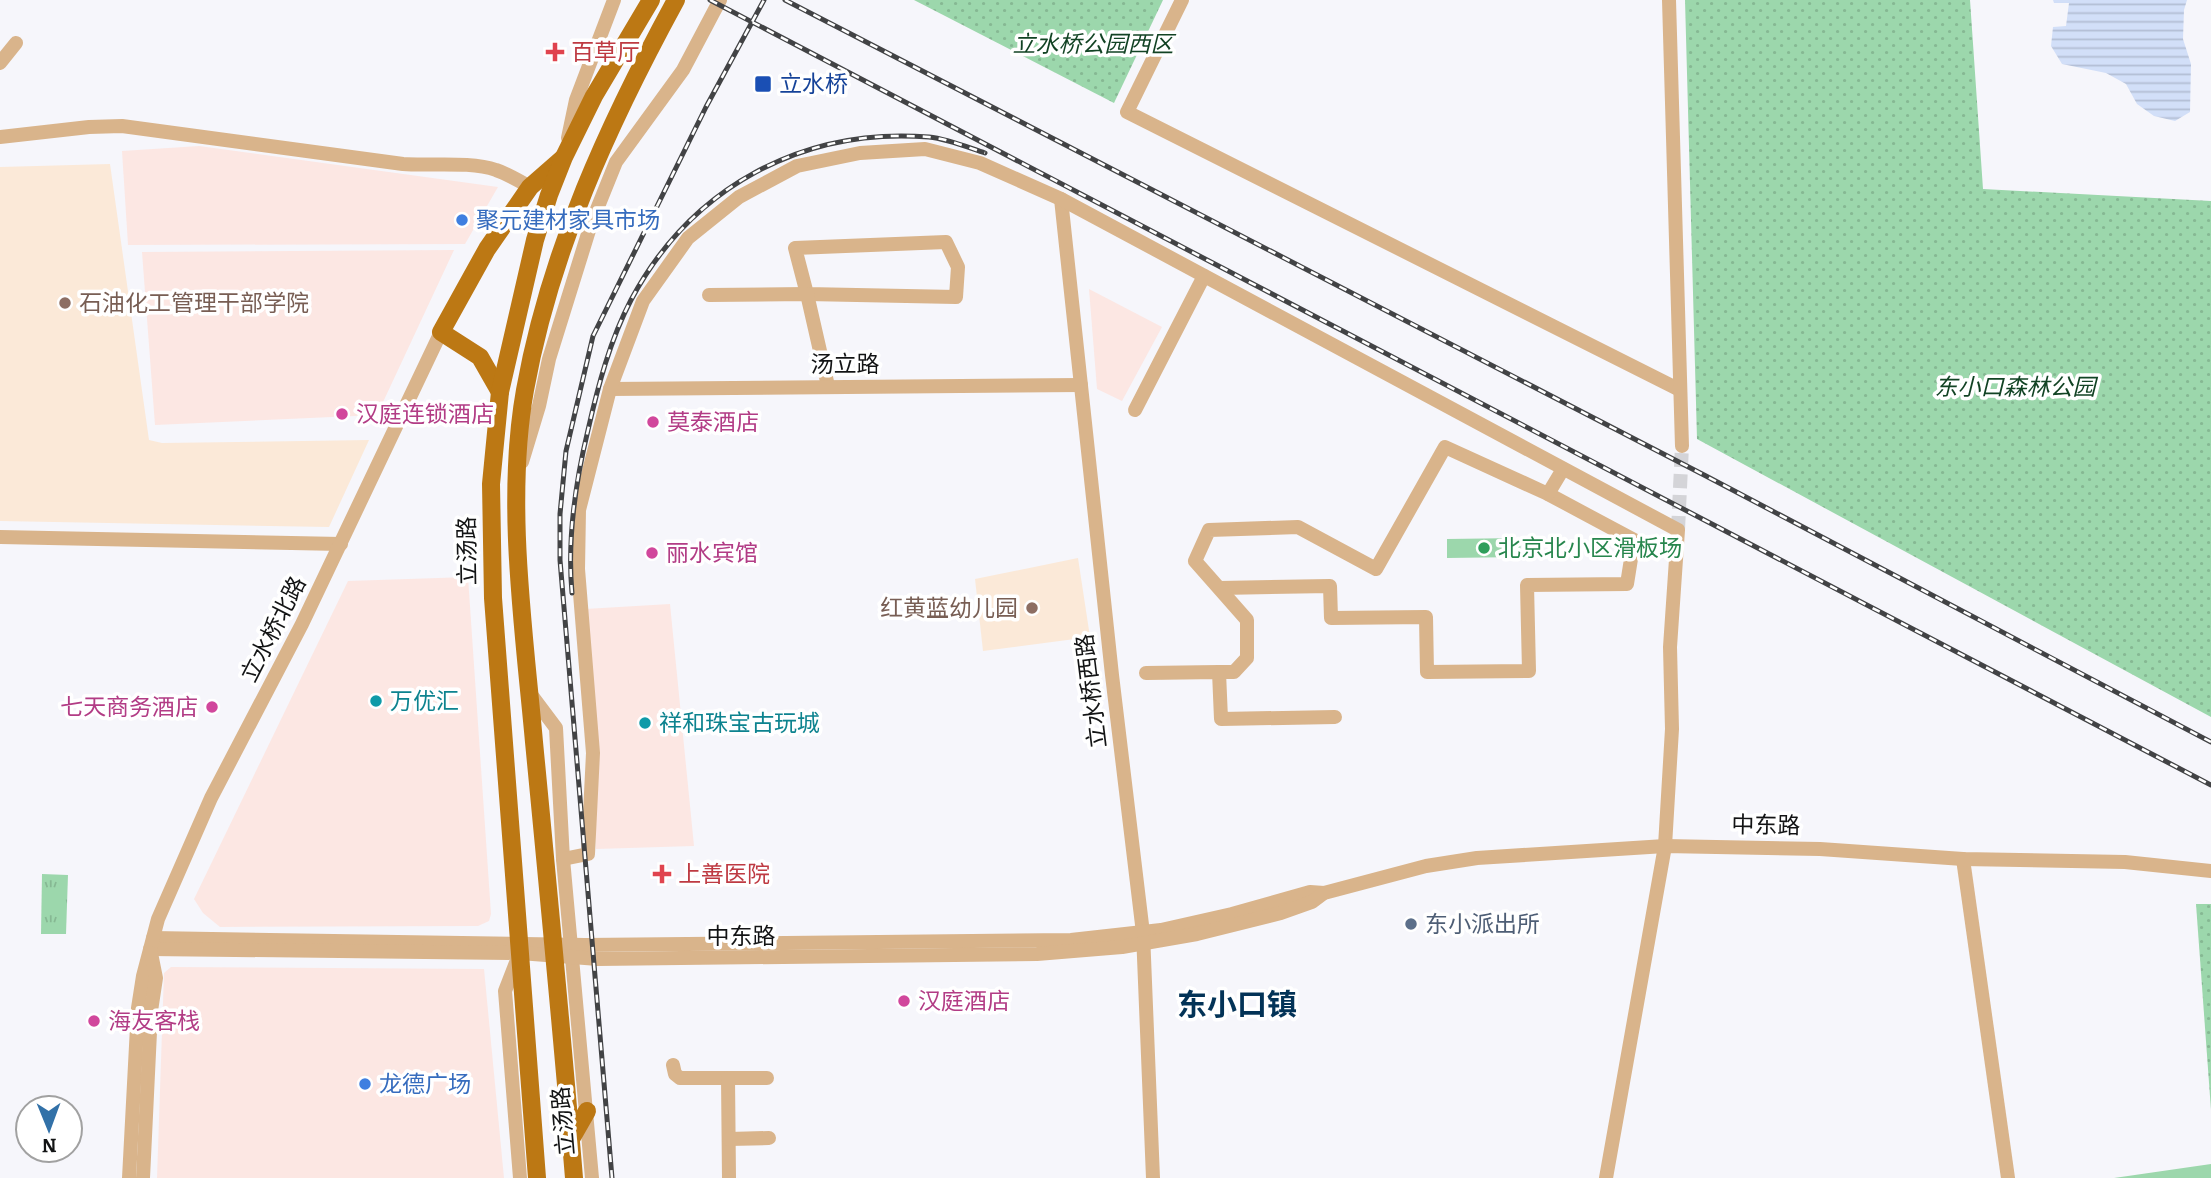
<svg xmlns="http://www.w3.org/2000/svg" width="2211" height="1178" viewBox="0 0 2211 1178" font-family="Bitter,'Noto Sans SC',serif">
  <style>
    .commercial { fill: #fce7e3 }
    .education { fill: #fbe9d8 }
    .grass { fill: url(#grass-tufts) }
    .park { fill: url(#park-dots) }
    .pitch { fill: #9cd7ac }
    .water { fill: url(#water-rules) }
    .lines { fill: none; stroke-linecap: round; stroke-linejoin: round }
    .minor-tunnel { stroke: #d4d4d8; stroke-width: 14; stroke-dasharray: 14 7; stroke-linecap: butt }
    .minor { stroke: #d9b48b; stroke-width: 14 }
    .major { stroke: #bc7814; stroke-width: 18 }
    .rail-casing { stroke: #424345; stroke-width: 5 }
    .rail { stroke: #fff; stroke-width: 2.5; stroke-dasharray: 8; stroke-linecap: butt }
    .health-dot { fill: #e0444e; stroke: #fff; stroke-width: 2.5 }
    .transit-dot { fill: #1a4fb4; stroke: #fff; stroke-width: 2.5 }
    .shop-dot { fill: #3f7fe0; stroke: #fff; stroke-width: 2.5 }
    .education-dot { fill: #8d6e63; stroke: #fff; stroke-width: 2.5 }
    .hotel-dot { fill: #d1479c; stroke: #fff; stroke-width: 2.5 }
    .leisure-dot { fill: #2e9e5b; stroke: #fff; stroke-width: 2.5 }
    .culture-dot { fill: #0f9aa8; stroke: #fff; stroke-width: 2.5 }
    .service-dot { fill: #5c6f8a; stroke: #fff; stroke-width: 2.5 }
    .labels { text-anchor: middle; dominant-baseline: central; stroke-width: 7; stroke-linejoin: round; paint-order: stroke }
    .park-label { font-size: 23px; font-style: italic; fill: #124324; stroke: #fff }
    .health-label { font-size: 23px; fill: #be3a42; stroke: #fff; text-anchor: start }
    .transit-label { font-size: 23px; fill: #164399; stroke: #fff; text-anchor: start }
    .shop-label { font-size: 23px; fill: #366cbe; stroke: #fff; text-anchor: start }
    .education-label { font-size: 23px; fill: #785e54; stroke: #fff; text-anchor: start }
    .street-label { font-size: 23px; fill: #131415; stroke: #fff }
    .hotel-label { font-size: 23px; fill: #b23c85; stroke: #fff; text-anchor: start }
    .leisure-label { font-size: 23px; fill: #27864d; stroke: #fff; text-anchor: start }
    .culture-label { font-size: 23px; fill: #0d838f; stroke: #fff; text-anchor: start }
    .service-label { font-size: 23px; fill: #4e5e75; stroke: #fff; text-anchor: start }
    .district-label { font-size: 30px; font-weight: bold; fill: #033357; stroke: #fff }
  </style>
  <defs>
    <pattern id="grass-tufts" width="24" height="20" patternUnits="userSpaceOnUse" patternTransform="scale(1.75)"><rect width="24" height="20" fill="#9cd7ac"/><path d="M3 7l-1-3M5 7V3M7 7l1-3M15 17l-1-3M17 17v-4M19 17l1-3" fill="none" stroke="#86b893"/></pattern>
    <pattern id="park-dots" width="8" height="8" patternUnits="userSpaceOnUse" patternTransform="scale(1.75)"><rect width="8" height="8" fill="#9cd7ac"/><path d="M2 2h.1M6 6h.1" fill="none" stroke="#86b893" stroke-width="1.8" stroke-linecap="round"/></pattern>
    <pattern id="water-rules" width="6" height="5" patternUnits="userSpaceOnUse" patternTransform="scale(1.75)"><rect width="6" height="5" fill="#d2dff8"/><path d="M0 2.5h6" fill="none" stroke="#b3bed4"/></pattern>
  </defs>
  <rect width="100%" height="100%" fill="#f6f6fb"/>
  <g class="commercial">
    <path d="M199,146L498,187L465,244L128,245L122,151Z"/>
    <path d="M454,250L377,415L155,425L142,252Z"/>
    <path d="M1089,289L1162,327L1122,401L1097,389Z"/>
    <path d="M468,577L491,914L489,921L478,926L220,927L203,913L194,899L348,581Z"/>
    <path d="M670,604L694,846L596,849L585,609Z"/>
    <path d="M171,967L484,969L504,1178H157L164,973Z"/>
  </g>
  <g class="education">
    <path d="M110,164L149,440L162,443L369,440L329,527L0,521V167Z"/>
    <path d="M1078,558L1090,637L983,651L975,579Z"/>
  </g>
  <path class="grass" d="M42,874L68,875L66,934H41Z"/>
  <g class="park">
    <path d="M914,0H1163L1114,103Z"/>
    <path d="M1685,0H1970L1983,189L2211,201V717L1697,439Z"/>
    <path d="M2196,904H2211V1110Z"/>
  </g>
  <g class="pitch">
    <path d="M1520,538L1521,557L1447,558V539Z"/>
    <path d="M2211,1164V1178H2114Z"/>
  </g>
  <path class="water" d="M2053,0H2187L2184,10L2183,39L2191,64L2190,112L2175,121L2154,116L2137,104L2126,84L2106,73L2062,64L2051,46L2053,27L2066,26L2069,3H2054Z"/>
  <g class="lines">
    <path class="minor-tunnel" d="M1678,530L1682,446"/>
    <g class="minor">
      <path d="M1182,0L1127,112L1680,390"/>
      <path d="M1669,0L1682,446"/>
      <path d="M0,63L16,43"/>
      <path d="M0,137L89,127L122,126L403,164C430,166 471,161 496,170C508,174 519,181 530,187"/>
      <path d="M568,138L576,100L614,0"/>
      <path d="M1061,199L1112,675L1143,933L1153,1178"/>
      <path d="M946,242L958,267L956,297L807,294L795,248Z"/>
      <path d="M709,295L807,294L828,386"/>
      <path d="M610,389L1081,385"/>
      <path d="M1135,410L1204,276"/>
      <path d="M522,462L539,406L549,359L591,224L616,162L683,70L720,0"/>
      <path d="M0,537L341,544"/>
      <path d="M1220,588L1330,586L1331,618L1426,617L1427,672L1529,671L1527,585L1627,584L1634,540L1548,494"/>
      <path d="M1219,672H1234L1247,658V620L1195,561L1209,530L1298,527L1376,569L1445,447L1548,494L1563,469"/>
      <path d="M1146,673L1219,672L1221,719L1335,717"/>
      <path d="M529,692L556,728L563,859L592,1178"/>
      <path d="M563,859L588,854L593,753L578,569L579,510L610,389L643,301L688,238L739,197L797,166L860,153L925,149L980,163L1061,199L1678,530L1670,647L1672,729L1665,846L1606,1178"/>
      <path d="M1963,859L2008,1178"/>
      <path d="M153,938L585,945L1071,940L1161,930L1232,914L1310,892L1324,893"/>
      <path d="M150,949L520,953L598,959L1037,954L1122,947L1197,934L1281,913L1312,902L1324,893L1426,866L1477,858L1665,846L1820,849L1963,859L2125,862L2211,871"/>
      <path d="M519,955L505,991L520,1178"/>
      <path d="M673,1065L675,1074L680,1078H767"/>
      <path d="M728,1078L729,1178"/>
      <path d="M729,1139L769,1138"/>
      <path d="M129,1178L138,1008L143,976L158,919L211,798L302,624L441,332"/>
      <path d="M143,1178L151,1011L156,978L151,953"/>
    </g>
    <g class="major">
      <path d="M500,392L480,357L441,332L487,249L530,187L562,159"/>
      <path d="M571,1139L587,1111"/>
      <path d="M537,1178L493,598L491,484L500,392L535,240L549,195L564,157L594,96L651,0"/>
      <path d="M574,1178C562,1032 548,887 534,742C524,630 505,501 525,390C550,251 609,123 676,0"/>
    </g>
    <defs>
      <g id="rail">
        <path d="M710,0L2211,785"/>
        <path d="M785,0L1706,476L2211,742"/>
        <path d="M572,593C567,538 575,484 588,430C598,386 610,340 631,300C691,187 803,127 929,137C948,139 967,147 985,153"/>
        <path d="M612,1178L560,560V514L566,451L593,336L706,107L764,0"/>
      </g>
    </defs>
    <use href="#rail" class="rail-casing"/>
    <use href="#rail" class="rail"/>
  </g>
  <g class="health-dot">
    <path d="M551.5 41.5h7v7h7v7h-7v7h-7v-7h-7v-7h7z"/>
    <path d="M658.5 863.5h7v7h7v7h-7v7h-7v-7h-7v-7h7z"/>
  </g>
  <rect class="transit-dot" x="754" y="75" width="18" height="18" rx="3.5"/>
  <g class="shop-dot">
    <circle cx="462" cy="220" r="7"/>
    <circle cx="365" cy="1084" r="7"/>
  </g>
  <g class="education-dot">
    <circle cx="65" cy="303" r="7"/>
    <circle cx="1032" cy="608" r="7"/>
  </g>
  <g class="hotel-dot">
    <circle cx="342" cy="414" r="7"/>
    <circle cx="653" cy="422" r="7"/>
    <circle cx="652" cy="553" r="7"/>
    <circle cx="212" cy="707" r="7"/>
    <circle cx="904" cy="1001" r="7"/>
    <circle cx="94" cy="1021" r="7"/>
  </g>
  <circle class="leisure-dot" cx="1484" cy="548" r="7"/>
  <g class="culture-dot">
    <circle cx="376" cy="701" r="7"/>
    <circle cx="645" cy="723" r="7"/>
  </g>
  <circle class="service-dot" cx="1411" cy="924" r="7"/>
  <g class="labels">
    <g class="park-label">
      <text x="1093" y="44">立水桥公园西区</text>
      <text x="2015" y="387">东小口森林公园</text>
    </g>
    <g class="health-label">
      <text x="571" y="52">百草厅</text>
      <text x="678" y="874">上善医院</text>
    </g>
    <g class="transit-label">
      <text x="779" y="84">立水桥</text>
    </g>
    <g class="shop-label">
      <text x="476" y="220">聚元建材家具市场</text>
      <text x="379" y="1084">龙德广场</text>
    </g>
    <g class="education-label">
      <text x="79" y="303">石油化工管理干部学院</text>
      <text x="1018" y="608" text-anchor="end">红黄蓝幼儿园</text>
    </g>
    <g class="street-label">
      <text x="845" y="364">汤立路</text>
      <text transform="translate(467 551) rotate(-91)">立汤路</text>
      <text transform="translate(273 629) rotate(-63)">立水桥北路</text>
      <text transform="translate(1091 691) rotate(-97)">立水桥西路</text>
      <text transform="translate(1766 825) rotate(1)">中东路</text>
      <text x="741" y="936">中东路</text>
      <text transform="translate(563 1121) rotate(-95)">立汤路</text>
    </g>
    <g class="hotel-label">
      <text x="356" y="414">汉庭连锁酒店</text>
      <text x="667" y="422">莫泰酒店</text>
      <text x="666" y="553">丽水宾馆</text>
      <text x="198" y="707" text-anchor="end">七天商务酒店</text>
      <text x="918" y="1001">汉庭酒店</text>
      <text x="108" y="1021">海友客栈</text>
    </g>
    <g class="leisure-label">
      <text x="1498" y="548">北京北小区滑板场</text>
    </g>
    <g class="culture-label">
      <text x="390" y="701">万优汇</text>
      <text x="659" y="723">祥和珠宝古玩城</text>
    </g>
    <g class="service-label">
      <text x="1425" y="924">东小派出所</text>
    </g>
    <g class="district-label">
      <text x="1237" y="1005">东小口镇</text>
    </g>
  </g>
  <g transform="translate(49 1129) rotate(179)"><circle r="33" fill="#ffffff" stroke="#a1a1a1" stroke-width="2"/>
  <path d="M0-5L12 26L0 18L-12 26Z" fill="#3271a8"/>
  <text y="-10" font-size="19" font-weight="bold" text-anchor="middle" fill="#131415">N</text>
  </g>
</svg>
